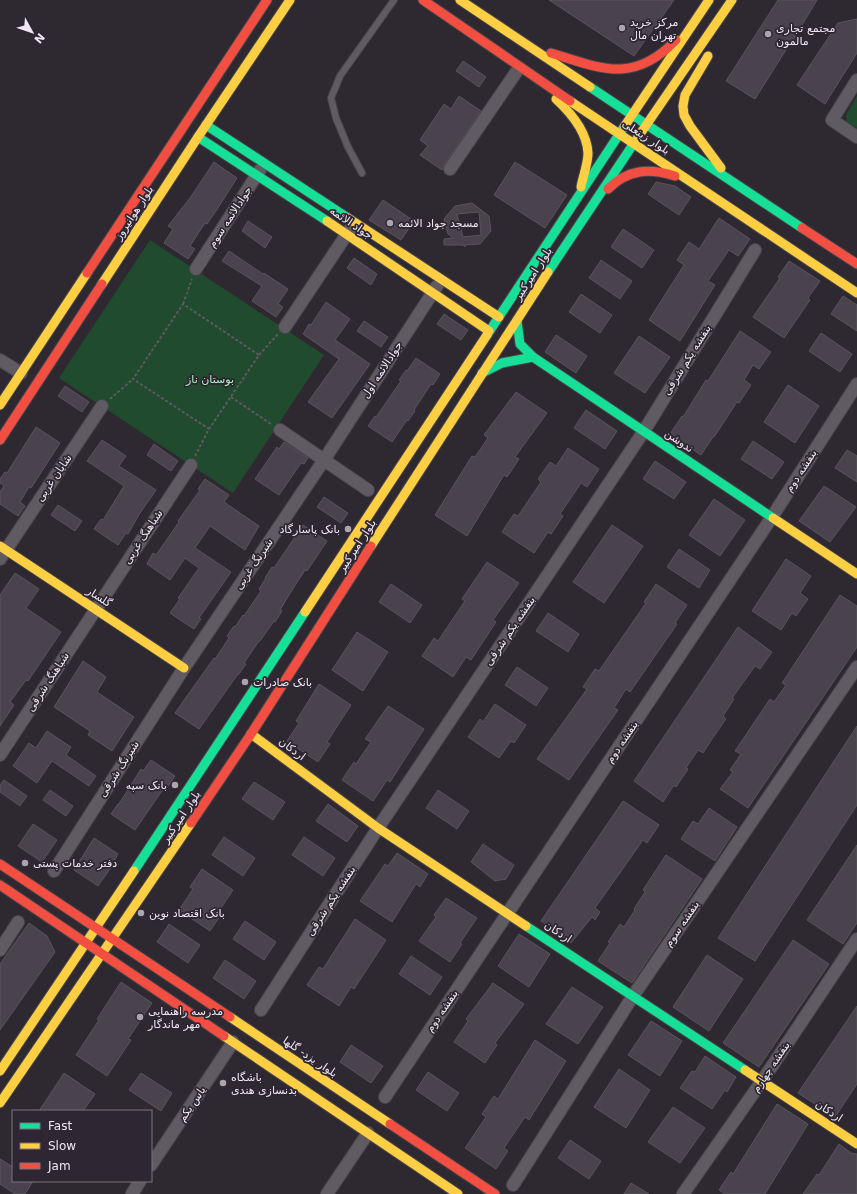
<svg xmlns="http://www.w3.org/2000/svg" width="857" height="1194" viewBox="0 0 857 1194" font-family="'DejaVu Sans','Noto Sans Arabic',sans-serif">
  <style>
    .green { fill: #214b2e }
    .building { fill: #4a434e; stroke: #58545a; fill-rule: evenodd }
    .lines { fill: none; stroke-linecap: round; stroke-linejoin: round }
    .lane-casing { stroke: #49464b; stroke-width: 8 }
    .street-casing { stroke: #49464b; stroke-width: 14 }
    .fast-casing { stroke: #49464b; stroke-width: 11 }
    .slow-casing { stroke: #49464b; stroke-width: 11 }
    .jam-casing { stroke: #49464b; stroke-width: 11 }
    .path { stroke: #5d595e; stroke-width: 2; stroke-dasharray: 3 2; stroke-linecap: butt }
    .lane { stroke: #605b62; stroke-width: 6 }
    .street { stroke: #605b62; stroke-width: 12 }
    .fast { stroke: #16e098; stroke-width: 9 }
    .slow { stroke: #ffcf43; stroke-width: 9 }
    .jam { stroke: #f24e42; stroke-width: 9 }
    .poi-dot { fill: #aba5ad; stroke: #2f2633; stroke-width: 1.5 }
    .labels { text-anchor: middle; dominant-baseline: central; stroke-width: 3.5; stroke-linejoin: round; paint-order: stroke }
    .poi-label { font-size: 11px; fill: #eee8f1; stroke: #2f2633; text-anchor: start }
    .street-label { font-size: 11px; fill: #eee8f1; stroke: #2f2633 }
    .park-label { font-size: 11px; fill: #a9f5bb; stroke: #2f2633 }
  </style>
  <rect width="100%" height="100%" fill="#2e2930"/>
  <g class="green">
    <path d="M857,96V128L847,122L846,115Z"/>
    <path d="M150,240L324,355L233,493L59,378Z"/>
  </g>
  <g class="building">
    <path d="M549,0H674L634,56Z"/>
    <path d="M778,0H817L790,45H789L755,99L726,81Z"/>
    <path d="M857,19V53L825,104L797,85L838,23Z"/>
    <path d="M463,61L486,77L479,87L456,71Z"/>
    <path d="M459,96L481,111L444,165L442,170L420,155L428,146L420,140L444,104L451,109Z"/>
    <path d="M214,162L237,178L216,211L207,224L205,223L190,246L195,249L188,259L164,243L173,229L168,226L190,198Z"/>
    <path d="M515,162L567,195L545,228L494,195Z"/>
    <path d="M656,182L675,186L691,197L679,215L648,194Z"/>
    <path d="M383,200L414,221L401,240L369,220Z"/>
    <path d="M472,203L489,216L491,231L480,244L465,245V247L463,245H444V239L453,238L448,234L444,219L455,206ZM479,212L481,235L463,237L457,214Z"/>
    <path d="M719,218L750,239L738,256L729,250L708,281L715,285L680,341L649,320L684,265L677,260L689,242L699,249Z"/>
    <path d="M248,221L272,237L265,248L242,231Z"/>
    <path d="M623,229L654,250L642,268L611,247Z"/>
    <path d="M229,251L263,274L264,273L288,289L278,304L283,307L276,317L252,301L262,286L222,261Z"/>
    <path d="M354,258L377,274L371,285L347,268Z"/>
    <path d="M601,260L632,281L620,299L589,278Z"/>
    <path d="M789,261L820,281L808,298L810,300L784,338L753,317L780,278L778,277Z"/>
    <path d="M581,294L612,315L600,333L569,312Z"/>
    <path d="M843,296L857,305V331L831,314Z"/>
    <path d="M326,302L350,319L335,340L370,364L332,418L308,402L339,359L303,334L309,324L311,325Z"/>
    <path d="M444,314L468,330L461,340L437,324Z"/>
    <path d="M364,321L388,337L381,347L357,331Z"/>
    <path d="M740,331L771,352L759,369L753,365L744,380L751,385L739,403L737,402L714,437H713L701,455L670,434L682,416L683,417L706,380L708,381Z"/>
    <path d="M821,333L852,354L840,372L809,351Z"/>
    <path d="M556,335L587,356L576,373L545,352Z"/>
    <path d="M639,336L670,357L645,393L614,373Z"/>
    <path d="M416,358L440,374L433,385L431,384L414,410L415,411L408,421L407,420L392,442L368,426L375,416L376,417L401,381L399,380L406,370L407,371Z"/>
    <path d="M788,385L819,406L795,443L764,422Z"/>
    <path d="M65,386L89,402L82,412L58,396Z"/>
    <path d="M516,392L547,413L515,457L519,459L507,477L504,475L467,536L435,515L472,456L475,457L488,438L484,435Z"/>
    <path d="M586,410L617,431L605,449L574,428Z"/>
    <path d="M36,427L60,443L31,488L29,487L20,502L25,506L18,516L0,504V492L4,486L0,483V479L5,472L7,473Z"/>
    <path d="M102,440L126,456L119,466L156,490L140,513L128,534L126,533L118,545L94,529L101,519L103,520L124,486L87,461Z"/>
    <path d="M753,441L784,462L772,479L741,459Z"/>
    <path d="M284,442L308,458L304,464L301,463L279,495L255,479L277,447L279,449Z"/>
    <path d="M154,444L178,461L171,471L147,455Z"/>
    <path d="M568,448L599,469L587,487L581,483L560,514L563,516L551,534L548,532L534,553L502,532L514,514L518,516L541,482L538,479L550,462L556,466Z"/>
    <path d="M847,450L857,456V482L835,468Z"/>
    <path d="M655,461L686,482L674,499L643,479Z"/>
    <path d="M205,479L229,495L224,502L259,526L245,550L210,526L195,548L231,572L199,618L201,619L194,629L170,613L180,599L178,598L199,568L185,558L170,580L147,564L153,553L156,555L179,522L178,521L200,490L198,489Z"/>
    <path d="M824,486L856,507L830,542L799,521Z"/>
    <path d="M324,497L348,513L341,523L317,507Z"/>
    <path d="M714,499L745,520L720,556L689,535Z"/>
    <path d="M58,505L82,521L75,531L51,515Z"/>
    <path d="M303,525L327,541L307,571L305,570L289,595L280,610L282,611L275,622L274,621L260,641H259L244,663L246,664L239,674H238L199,729L175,713L214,658L215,659L229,638L227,636L234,626L235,627L243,615L244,616L261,591L259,589L266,578H265L272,567L274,568Z"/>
    <path d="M612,525L643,546L604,603L573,582Z"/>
    <path d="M679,549L710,570L699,588L667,567Z"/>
    <path d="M786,559L811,576L800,593L808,599L796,616L792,613L781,630L752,611Z"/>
    <path d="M487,562L519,583L493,620L496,622L471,660L466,657L453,677L422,656L434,638L438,641L465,601L462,599Z"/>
    <path d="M15,573L39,589L26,608L61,632L28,681L26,680L10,702L14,705L0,726V595Z"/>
    <path d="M391,584L422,605L410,623L379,602Z"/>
    <path d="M656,584L687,605L675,623L677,624L630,692L626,689L614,708L618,710L569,780L537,759L587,689L583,687L595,669L599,671L646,603L644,602Z"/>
    <path d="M840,595L857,606V647L748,808L720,789L733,772L730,770L741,754L735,751L770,699L774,702L786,685L782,683Z"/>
    <path d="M548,613L579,634L568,652L536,631Z"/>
    <path d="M738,627L772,652L760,669L755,666L732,698L734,699L723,716L726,719L714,736L703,753L698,750L686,768L688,769L676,787L674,785L663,802L634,781Z"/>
    <path d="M357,632L388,652L363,691L332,670Z"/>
    <path d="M83,661L106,677L97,692L134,717L112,751L88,735L90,731L54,707Z"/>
    <path d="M517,667L548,688L536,706L505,685Z"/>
    <path d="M319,684L351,705L327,742L330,744L318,762L287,741L299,723L296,721Z"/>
    <path d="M495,704L526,725L514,743L511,741L499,758L468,737L480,719L483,722Z"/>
    <path d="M388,706L424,729L390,782L387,780L373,801L342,780L354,762L356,764L371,742L365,739Z"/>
    <path d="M857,726V805L755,961L718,938Z"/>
    <path d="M47,731L71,747L66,755L96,776L89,786L52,761L37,783L13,766L29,743L36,748Z"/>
    <path d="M151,760L175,776L168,786L166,785L135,830L111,814L118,804H119L141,769L143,771Z"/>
    <path d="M4,780L27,796L20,806L0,792V785Z"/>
    <path d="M254,782L285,802L273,820L242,799Z"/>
    <path d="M50,790L73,806L66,816L43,800Z"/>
    <path d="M438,790L469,811L457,829L426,808Z"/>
    <path d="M623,801L659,825L647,843L643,840L595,908L600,912L595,920L592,917L571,943L541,921Z"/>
    <path d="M328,804L358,826L347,842L316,821Z"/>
    <path d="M709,808L737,827L715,861L681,839L693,821L698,824Z"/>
    <path d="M33,824L57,840L42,862L18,846Z"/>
    <path d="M224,837L255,858L243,876L212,855Z"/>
    <path d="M304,837L335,858L323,876L292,855Z"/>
    <path d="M94,838L118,854L111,866H112L98,886L74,870Z"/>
    <path d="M483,844L514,865L506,879L495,881L471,862Z"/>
    <path d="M857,845V923L843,944L807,920Z"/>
    <path d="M397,853L428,874L420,887L416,884L392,922L360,901L385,864L388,866Z"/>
    <path d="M666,855L702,879L632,983L598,961L610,943L608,942L620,924L624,927L635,910L634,909L645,892L643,890Z"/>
    <path d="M202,869L233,890L219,911L222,913L210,931L179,910L193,889L190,887Z"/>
    <path d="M446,898L477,918L460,943L462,944L450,962L419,941L436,917L434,915Z"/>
    <path d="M355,919L386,940L354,989L351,987L339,1006L307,985L319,967L323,969Z"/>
    <path d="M245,921L276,942L264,960L233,939Z"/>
    <path d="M29,923L47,936L55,952L0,1030V964Z"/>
    <path d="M169,924L200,945L188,963L157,942Z"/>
    <path d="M519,934L550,954L529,987L498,966Z"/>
    <path d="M793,940L829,964L759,1067L723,1043Z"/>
    <path d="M707,955L743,979L709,1031L673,1007Z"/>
    <path d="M411,956L442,977L430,995L399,974Z"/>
    <path d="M225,960L256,981L244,999L213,978Z"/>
    <path d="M121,982L152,1003L128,1039L131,1040L107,1076L76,1055L99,1020L97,1019Z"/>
    <path d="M493,983L524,1004L495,1043L497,1045L485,1063L454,1042L468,1021L466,1019Z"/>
    <path d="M572,987L603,1007L578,1044L546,1024Z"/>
    <path d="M857,1006V1084L835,1117L798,1093Z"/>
    <path d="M651,1021L682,1041L660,1076L628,1055Z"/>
    <path d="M535,1040L566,1061L529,1120L525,1117L504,1148L508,1151L496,1169L465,1148L486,1117L482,1114L494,1096L498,1099Z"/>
    <path d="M351,1045L383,1066L371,1083L340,1062Z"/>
    <path d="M705,1056L736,1077L727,1092L725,1090L712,1109L680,1088L692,1071L695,1072Z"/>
    <path d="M619,1069L650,1090L626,1128L594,1107Z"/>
    <path d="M428,1072L459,1093L447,1111L416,1090Z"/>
    <path d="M64,1073L95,1094L83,1111H39Z"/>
    <path d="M141,1073L172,1093L161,1111L129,1090Z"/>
    <path d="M777,1104L808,1124L765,1194H725L719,1190L731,1172L733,1174Z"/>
    <path d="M673,1107L705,1128L680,1163L648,1142Z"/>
    <path d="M570,1140L601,1161L589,1179L558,1158Z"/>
    <path d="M839,1144L851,1153L857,1154V1194H803L817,1174L819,1175Z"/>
    <path d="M0,1159L13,1167V1181H33L25,1194H15L0,1184Z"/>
    <path d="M631,1183L649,1194H624Z"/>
  </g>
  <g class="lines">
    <defs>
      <path id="lane" d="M362,173L348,147L336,118L331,98L340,76L394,0"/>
      <g id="street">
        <path d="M857,80L832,120L857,137"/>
        <path d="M450,169L519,68"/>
        <path d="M196,269L260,170"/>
        <path d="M285,327L351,228"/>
        <path d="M0,360L21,373"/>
        <path d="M280,430L368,490"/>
        <path d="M0,559L102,406"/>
        <path d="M0,755L191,465"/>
        <path d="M54,871L184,668L324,460L437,286"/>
        <path d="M0,950L18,922"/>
        <path d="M261,1010L378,828L644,431L755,250"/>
        <path d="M385,1097L772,517L857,384"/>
        <path d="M151,1165L233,1042"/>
        <path d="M513,1185L633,996L857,667"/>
        <path d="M132,1194L140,1181"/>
        <path d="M327,1194L368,1133"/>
        <path d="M683,1194L762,1081L857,939"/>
      </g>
      <g id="fast">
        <path d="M590,87L802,228"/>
        <path d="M206,125L348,218"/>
        <path d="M198,137L327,221"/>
        <path d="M548,272L638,137"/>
        <path d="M517,321L520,344L533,357L773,518"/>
        <path d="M487,335L624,127"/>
        <path d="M482,373L502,363L533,357"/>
        <path d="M134,871L305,612"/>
        <path d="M526,926L745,1070"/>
      </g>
      <g id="slow">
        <path d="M460,0L590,87"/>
        <path d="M708,56L685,95L683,106L684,115L690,126L721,168"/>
        <path d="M556,99C570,112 587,132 588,153C588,164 583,176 581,187"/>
        <path d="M570,101L857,293"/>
        <path d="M624,127L709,0"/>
        <path d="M638,137L732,0"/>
        <path d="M348,218L499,317"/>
        <path d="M327,221L489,331"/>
        <path d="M102,284L198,137L290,0"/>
        <path d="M0,405L87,273"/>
        <path d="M773,518L857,574"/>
        <path d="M0,546L184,668"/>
        <path d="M371,546L548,272"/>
        <path d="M305,612L487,335"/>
        <path d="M251,734L378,828L526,926"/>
        <path d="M230,1017L390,1124"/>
        <path d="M224,1036L458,1194"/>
        <path d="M745,1070L857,1144"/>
        <path d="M0,1071L134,871"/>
        <path d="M0,1103L191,823"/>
      </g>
      <g id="jam">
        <path d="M423,0L570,101"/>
        <path d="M551,53C602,69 634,84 676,40"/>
        <path d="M608,189C628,169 649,168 675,176"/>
        <path d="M802,228L857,264"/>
        <path d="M87,273L267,0"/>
        <path d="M0,440L102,284"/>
        <path d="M191,823L251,734L371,546"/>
        <path d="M0,864L230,1017"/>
        <path d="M0,885L224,1036"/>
        <path d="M390,1124L495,1194"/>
      </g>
    </defs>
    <use href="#lane" class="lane-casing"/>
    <use href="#street" class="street-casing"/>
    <use href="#fast" class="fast-casing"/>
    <use href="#slow" class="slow-casing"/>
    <use href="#jam" class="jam-casing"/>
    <g class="path">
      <path d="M183,304L192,279"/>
      <path d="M259,355L278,334"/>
      <path d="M231,397L271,424"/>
      <path d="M110,399L133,379"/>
      <path d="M195,456L209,429L259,355L183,304L133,379L209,429"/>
    </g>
    <use href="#lane" class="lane"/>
    <use href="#street" class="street"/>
    <use href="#fast" class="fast"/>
    <use href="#slow" class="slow"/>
    <use href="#jam" class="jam"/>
  </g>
  <g class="poi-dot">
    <circle cx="622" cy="28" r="4"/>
    <circle cx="768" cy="34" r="4"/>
    <circle cx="390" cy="223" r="4"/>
    <circle cx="348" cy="529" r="4"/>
    <circle cx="245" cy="682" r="4"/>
    <circle cx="175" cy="785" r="4"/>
    <circle cx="25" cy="863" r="4"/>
    <circle cx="141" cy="913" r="4"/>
    <circle cx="140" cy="1017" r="4"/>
    <circle cx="223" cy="1083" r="4"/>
  </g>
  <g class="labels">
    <g class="poi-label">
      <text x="630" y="22">مرکز خرید<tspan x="630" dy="13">تهران مال</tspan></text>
      <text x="776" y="28">مجتمع تجاری<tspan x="776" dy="13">مالمون</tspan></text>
      <text x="398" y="223">مسجد جواد الائمه</text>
      <text x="340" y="529" text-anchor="end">بانک پاسارگاد</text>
      <text x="253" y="682">بانک صادرات</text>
      <text x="167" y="785" text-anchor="end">بانک سپه</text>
      <text x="33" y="863">دفتر خدمات پستی</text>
      <text x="149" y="913">بانک اقتصاد نوین</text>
      <text x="148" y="1011">مدرسه راهنمایی<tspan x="148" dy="13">مهر ماندگار</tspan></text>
      <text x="231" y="1077">باشگاه<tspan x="231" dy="13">بدنسازی هندی</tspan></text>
    </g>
    <g class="street-label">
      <text transform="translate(646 137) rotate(33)">بلوار زینعلی</text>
      <text transform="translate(134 213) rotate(-57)">بلوار هوانیروز</text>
      <text transform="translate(230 217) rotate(-57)">جوادالائمه سوم</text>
      <text transform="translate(351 223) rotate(34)">جواد الائمه</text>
      <text transform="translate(533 274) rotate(-57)">بلوار امیرکبیر</text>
      <text transform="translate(687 360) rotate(-58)">بنفشه یکم شرقی</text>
      <text transform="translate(382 370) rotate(-57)">جوادالائمه اول</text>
      <text transform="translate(679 441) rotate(34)">ندوشن</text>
      <text transform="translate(801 471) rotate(-57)">بنفشه دوم</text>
      <text transform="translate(54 478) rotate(-56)">شایان غربی</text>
      <text transform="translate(143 537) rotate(-57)">شباهنگ غربی</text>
      <text transform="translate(357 546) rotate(-57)">بلوار امیرکبیر</text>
      <text transform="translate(254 564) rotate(-56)">شبرنگ غربی</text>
      <text transform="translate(99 597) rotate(33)">گلسار</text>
      <text transform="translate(510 631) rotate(-56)">بنفشه یکم شرقی</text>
      <text transform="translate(48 682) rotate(-57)">شباهنگ شرقی</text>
      <text transform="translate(622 742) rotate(-56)">بنفشه دوم</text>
      <text transform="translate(292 749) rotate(37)">اردکان</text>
      <text transform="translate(119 769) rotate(-57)">شبرنگ شرقی</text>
      <text transform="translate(181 817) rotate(-56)">بلوار امیرکبیر</text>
      <text transform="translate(331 901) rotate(-57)">بنفشه یکم شرقی</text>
      <text transform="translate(682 924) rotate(-56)">بنفشه سوم</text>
      <text transform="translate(558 932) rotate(33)">اردکان</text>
      <text transform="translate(442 1011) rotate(-56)">بنفشه دوم</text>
      <text transform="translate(310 1057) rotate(34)">بلوار یزد- گلها</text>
      <text transform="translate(771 1067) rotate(-56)">بنفشه چهارم</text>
      <text transform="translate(192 1104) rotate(-56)">یاس یکم</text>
      <text transform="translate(829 1111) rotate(33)">اردکان</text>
    </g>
    <g class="park-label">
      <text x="210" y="379">بوستان ناز</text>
    </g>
  </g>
  <rect x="12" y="1110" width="140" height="72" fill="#2f2633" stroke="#7b747f"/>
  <rect x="20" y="1123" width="20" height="6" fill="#16e098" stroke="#7b747f"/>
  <text x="48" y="1130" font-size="12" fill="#eee8f1">Fast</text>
  <rect x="20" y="1143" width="20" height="6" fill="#ffcf43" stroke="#7b747f"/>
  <text x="48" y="1150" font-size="12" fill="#eee8f1">Slow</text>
  <rect x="20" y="1163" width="20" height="6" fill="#f24e42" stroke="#7b747f"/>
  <text x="48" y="1170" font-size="12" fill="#eee8f1">Jam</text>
  <g transform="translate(32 32) rotate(130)" stroke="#2f2633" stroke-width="3" paint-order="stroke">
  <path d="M0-3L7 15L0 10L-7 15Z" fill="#eee8f1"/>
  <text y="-6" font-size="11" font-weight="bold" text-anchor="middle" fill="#eee8f1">N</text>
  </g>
</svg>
